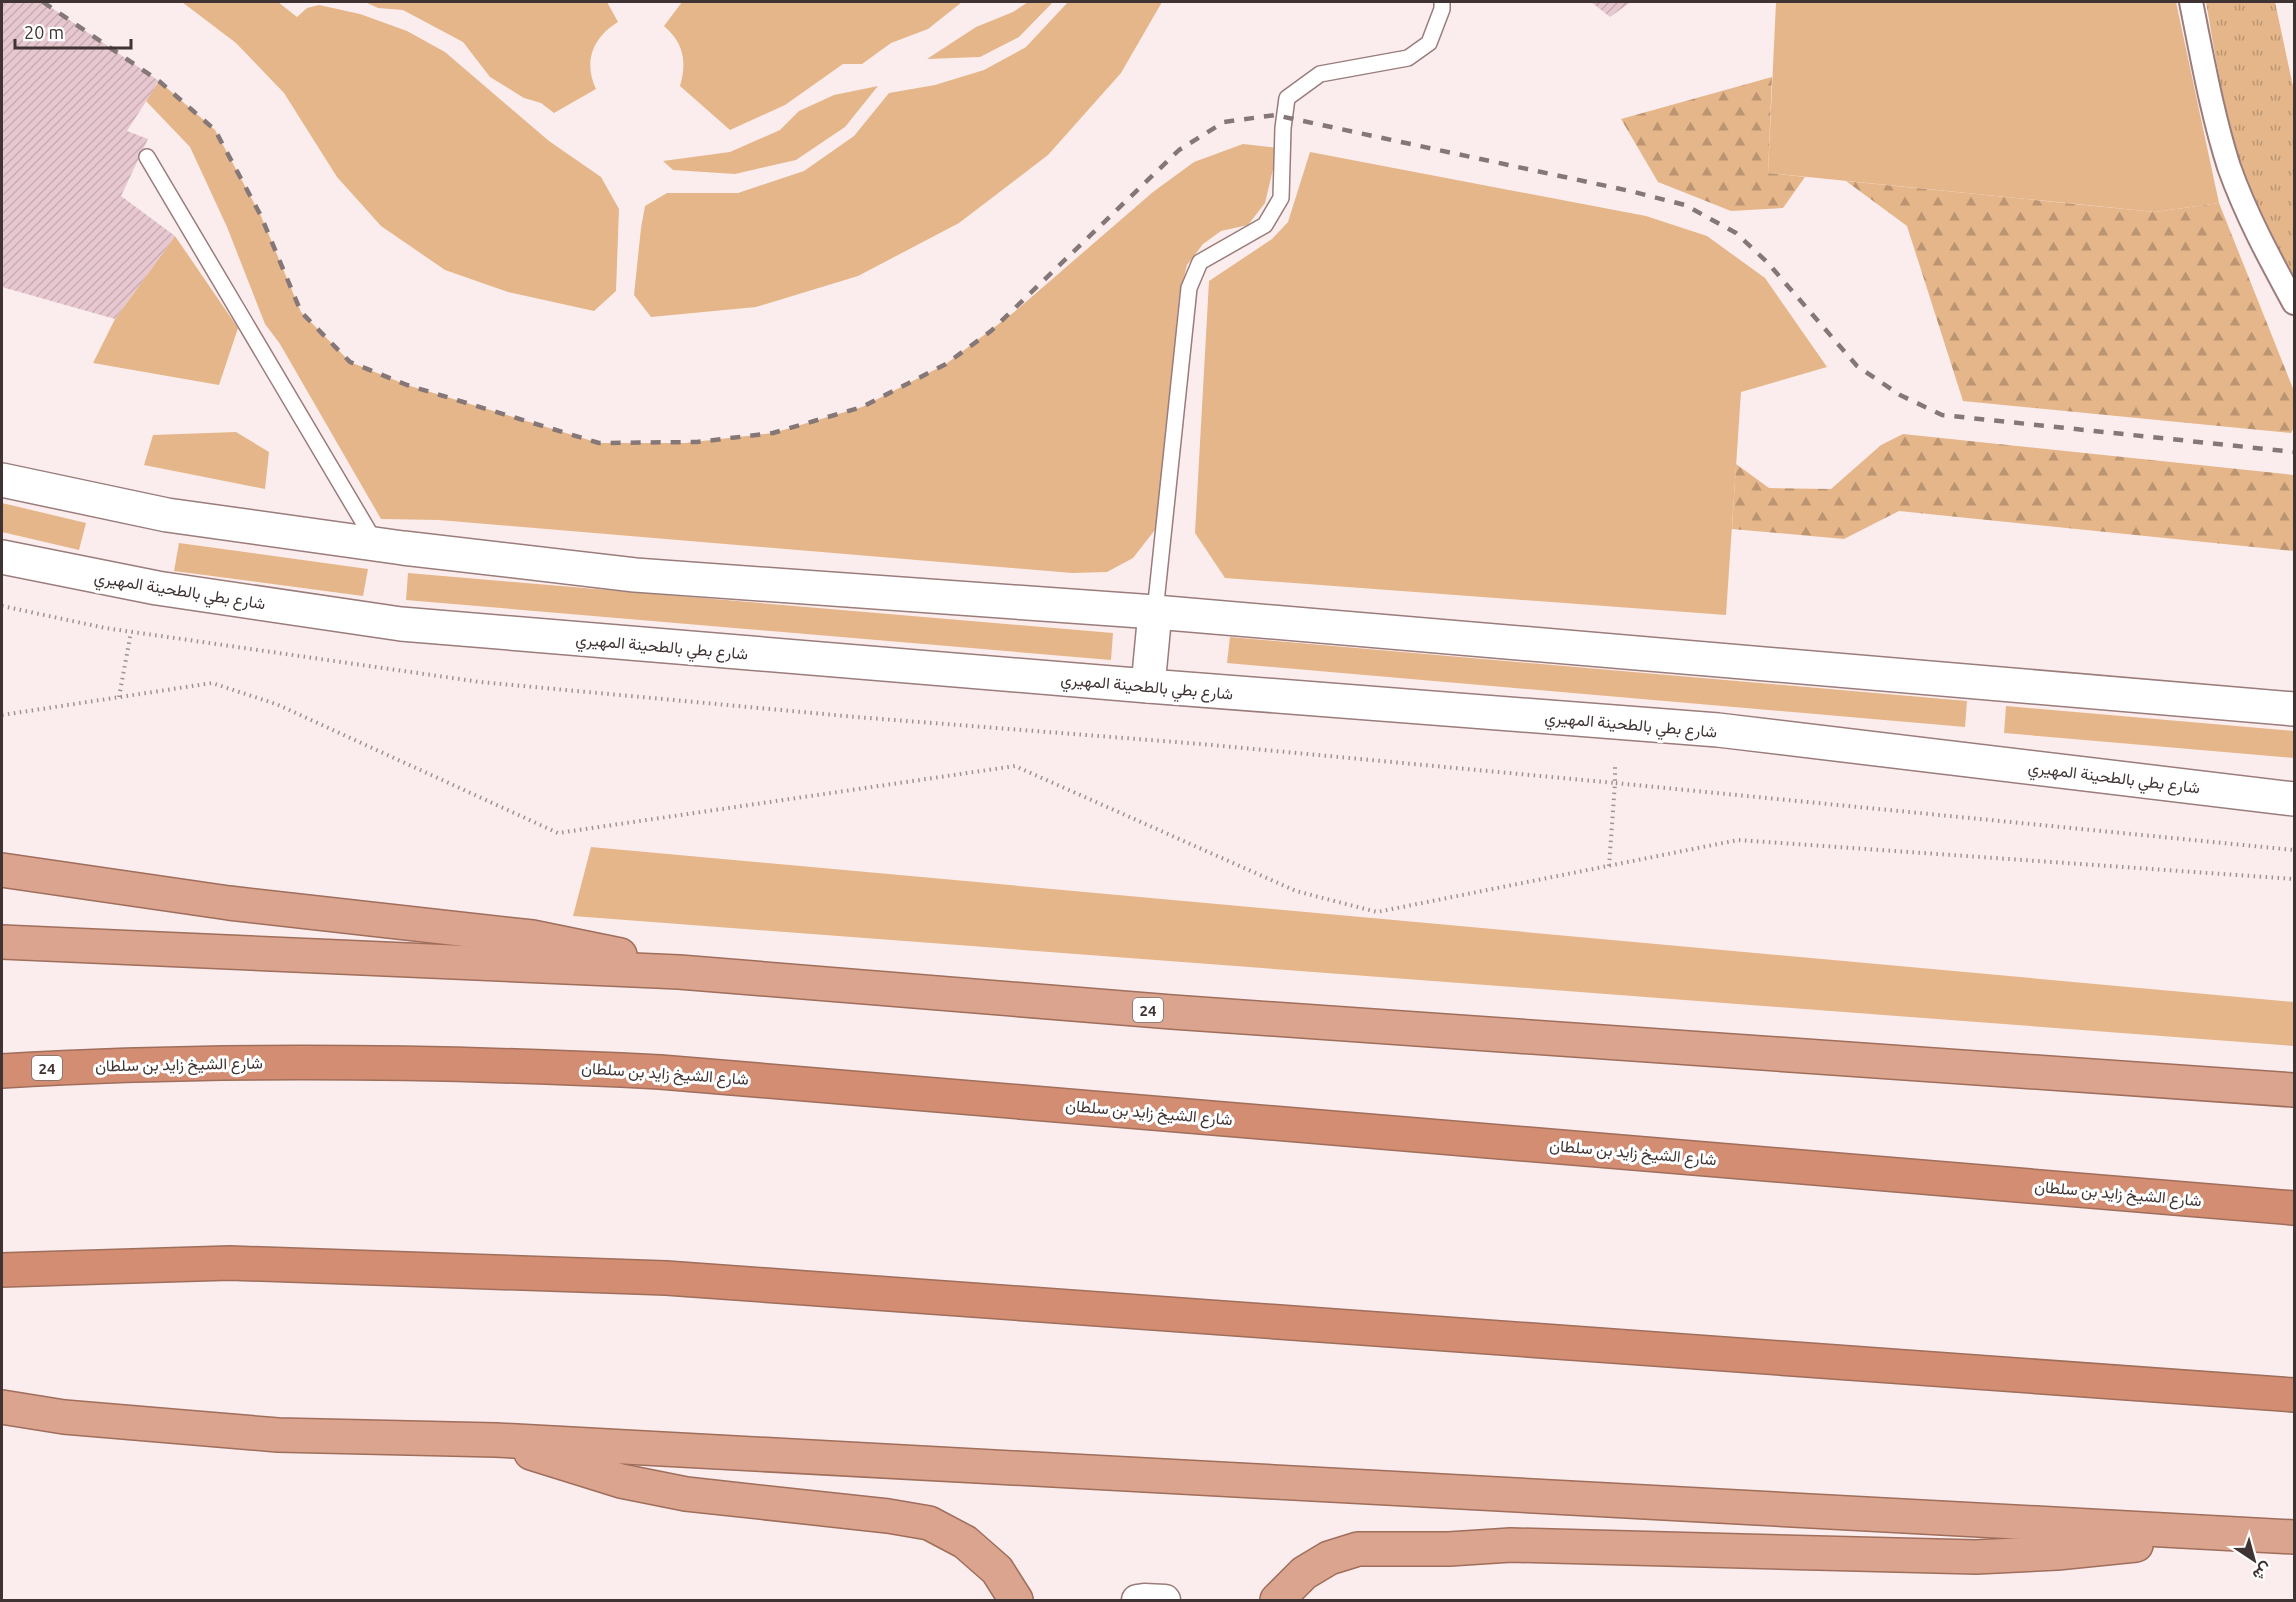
<svg xmlns="http://www.w3.org/2000/svg" width="2296" height="1602" viewBox="0 0 2296 1602" font-family="Ubuntu,Vazirmatn,sans-serif">
  <style>
    .grass { fill: #e5b68a }
    .forest { fill: url(#forest-firs) }
    .park { fill: url(#park-tufts) }
    .building { fill: url(#building-hatch) }
    .lines { fill: none; stroke-linecap: round; stroke-linejoin: round }
    .service-casing { stroke: #9a7c7b; stroke-width: 18 }
    .pedestrian-casing { stroke: #9a7c7b; stroke-width: 26 }
    .minor-casing { stroke: #9a7c7b; stroke-width: 33 }
    .tertiary-casing { stroke: #9a7c7b; stroke-width: 36 }
    .trunk-casing { stroke: #9f6e5c; stroke-width: 36 }
    .motorway-casing { stroke: #9f6e5c; stroke-width: 36 }
    .path { stroke: #a09292; stroke-width: 4; stroke-dasharray: 1.5 4.5; stroke-linecap: butt }
    .service { stroke: #fff; stroke-width: 15 }
    .pedestrian { stroke: #fff; stroke-width: 22 }
    .minor { stroke: #fff; stroke-width: 30 }
    .tertiary { stroke: #fff; stroke-width: 33 }
    .trunk { stroke: #dba48e; stroke-width: 33 }
    .motorway { stroke: #d28d72; stroke-width: 33 }
    .rail { stroke: #857777; stroke-width: 4.5; stroke-dasharray: 10 10; stroke-linecap: butt }
    .labels { text-anchor: middle; dominant-baseline: central; stroke-width: 6; stroke-linejoin: round; paint-order: stroke }
    .shield { fill: #fff; stroke: #797070; stroke-width: 1.5 }
    .shield-label { font-size: 15px; font-weight: bold; fill: #403333 }
    .street-label { font-size: 16px; fill: #403333; stroke: #fff }
  </style>
  <defs>
    <pattern id="forest-firs" width="22" height="20" patternUnits="userSpaceOnUse" patternTransform="scale(1.5)"><rect width="22" height="20" fill="#e5b68a"/><path d="M5 1l3.5 6h-7zM16 11l3.5 6h-7z" fill="#bb9571"/></pattern>
    <pattern id="park-tufts" width="24" height="20" patternUnits="userSpaceOnUse" patternTransform="scale(1.5)"><rect width="24" height="20" fill="#e5b68a"/><path d="M3 7l-1-3M5 7V3M7 7l1-3M15 17l-1-3M17 17v-4M19 17l1-3" fill="none" stroke="#bb9571"/></pattern>
    <pattern id="building-hatch" width="6" height="6" patternUnits="userSpaceOnUse" patternTransform="scale(1.5)"><rect width="6" height="6" fill="#e7c8d1"/><path d="M-1 1l2-2M0 6l6-6M5 7l2-2" fill="none" stroke="#c7acb4"/></pattern>
  </defs>
  <rect width="100%" height="100%" fill="#fbeded"/>
  <g class="grass">
    <path d="M182,2H278L297,17L307,8L319,5L360,14L407,31L445,52L549,141L601,177L619,209L616,291L594,311L508,292L445,270L381,226L337,177L284,93L236,43Z"/>
    <path d="M365,2H607L618,22C593,37 583,62 596,89L554,113L541,103L524,98L490,77L463,42L403,10L378,8Z"/>
    <path d="M682,2H962L928,29L891,43L862,64H843L785,105L730,130L680,86C687,62 684,43 664,26Z"/>
    <path d="M1028,2H1053L1019,37L980,57L927,59L976,27L1013,12Z"/>
    <path d="M1068,2H1162L1121,73L1048,155L959,223L858,276L756,307L651,317L634,295L641,228L645,206L667,193H738L804,171L854,136L889,93L935,85L984,70L1026,47Z"/>
    <path d="M1776,2H2176L2219,203L2155,212L1768,173Z"/>
    <path d="M159,81L215,130L261,216L301,312L350,362L407,385L599,443H685L773,433L862,407L946,364L1013,313L1153,192L1194,162L1243,144L1278,148L1265,203L1248,225L1221,231L1203,244L1187,265L1179,297L1158,526L1133,558L1107,572L1072,573L439,520L381,519L280,344L265,324L227,227L190,147L146,101Z"/>
    <path d="M878,86L845,127L796,160L735,174L673,170L663,161L730,152L780,130L799,111L834,95Z"/>
    <path d="M1310,152L1646,216L1707,236L1765,278L1827,367L1741,392L1726,615L1225,578L1195,533L1209,281L1272,239L1288,222Z"/>
    <path d="M175,236L238,328L219,385L93,363L115,319Z"/>
    <path d="M236,432L269,452L265,489L144,465L153,435Z"/>
    <path d="M2,503L86,523L79,550L2,532Z"/>
    <path d="M179,543L368,569L363,596L174,571Z"/>
    <path d="M408,573L1113,633L1111,660L406,600Z"/>
    <path d="M1230,637L1967,701L1965,727L1227,663Z"/>
    <path d="M2006,706L2294,731V758L2004,733Z"/>
    <path d="M591,847L2294,1002V1046L573,916Z"/>
  </g>
  <g class="forest">
    <path d="M1772,77L1768,173L1805,177L1783,208L1731,211L1658,182L1621,119Z"/>
    <path d="M1846,181L2155,212L2219,203L2294,391V427L2291,433L1963,401L1907,226Z"/>
    <path d="M1903,434L2294,475V551L1899,511L1844,539L1732,529L1736,464L1769,488L1831,489L1881,445Z"/>
  </g>
  <path class="park" d="M2206,2H2275L2294,91V278C2274,241 2251,199 2239,158C2223,107 2215,54 2206,2Z"/>
  <g class="building">
    <path d="M2,2H43L159,81L127,131L148,139L121,196L175,236L115,319L2,287Z"/>
    <path d="M1591,2H1631L1610,17Z"/>
  </g>
  <g class="lines">
    <defs>
      <g id="service">
        <path d="M147,157L375,542"/>
        <path d="M1155,612L1189,288L1200,262L1265,225L1281,198L1283,128L1287,98L1320,74L1408,58L1429,43L1442,9V2"/>
      </g>
      <path id="pedestrian" d="M2191,2C2202,56 2212,114 2229,167C2246,215 2270,259 2294,303"/>
      <path id="minor" d="M1137,1600L1144,1599L1165,1600"/>
      <g id="tertiary">
        <path d="M2,480L167,515L403,548L635,575L1155,612L2294,709"/>
        <path d="M2,557L157,588L401,624L1148,686L1718,730L2294,799"/>
        <path d="M1148,686L1155,612"/>
      </g>
      <g id="trunk">
        <path d="M2,870L229,903L532,937L620,955"/>
        <path d="M2,942L679,972L1172,1012L2294,1090"/>
        <path d="M2,1407L64,1417L278,1435L496,1440L2294,1537"/>
        <path d="M531,1453L621,1481L686,1494L888,1516L929,1523L965,1542L997,1570L1016,1600"/>
        <path d="M1277,1600L1304,1573L1329,1558L1358,1549H1449L1511,1545L1976,1557L2057,1553L2136,1545"/>
      </g>
      <g id="motorway">
        <path d="M2,1071C221,1058 440,1061 660,1072L2294,1208"/>
        <path d="M2,1270L230,1263L666,1278L2294,1395"/>
      </g>
    </defs>
    <use href="#service" class="service-casing"/>
    <use href="#pedestrian" class="pedestrian-casing"/>
    <use href="#minor" class="minor-casing"/>
    <use href="#tertiary" class="tertiary-casing"/>
    <use href="#trunk" class="trunk-casing"/>
    <use href="#motorway" class="motorway-casing"/>
    <g class="path">
      <path d="M2,606L105,628L480,682L856,717L1201,744L1615,783V767"/>
      <path d="M119,697L131,632"/>
      <path d="M2,715L212,683L276,704L558,833L1015,766L1296,891L1377,912L1738,840L2294,879"/>
      <path d="M1609,866L1615,783L2294,850"/>
    </g>
    <use href="#service" class="service"/>
    <use href="#pedestrian" class="pedestrian"/>
    <use href="#minor" class="minor"/>
    <use href="#tertiary" class="tertiary"/>
    <use href="#trunk" class="trunk"/>
    <use href="#motorway" class="motorway"/>
    <path class="rail" d="M43,2L159,81L215,130L261,216L301,312L350,362L407,385L599,443L697,442L773,433L862,407L946,364L991,331L1179,150L1224,122L1275,115L1630,191L1685,205L1736,233L1767,262L1857,366L1900,395L1942,415L2294,452"/>
  </g>
  <g class="labels">
    <g class="shield">
      <rect x="1133" y="998" width="30" height="24" rx="4.5"/>
      <rect x="32" y="1056" width="30" height="24" rx="4.5"/>
    </g>
    <g class="shield-label">
      <text x="1148" y="1010">24</text>
      <text x="47" y="1068">24</text>
    </g>
    <g class="street-label">
      <text transform="translate(180 590) rotate(9)">شارع بطي بالطحينة المهيري</text>
      <text transform="translate(662 646) rotate(5)">شارع بطي بالطحينة المهيري</text>
      <text transform="translate(1147 686) rotate(5)">شارع بطي بالطحينة المهيري</text>
      <text transform="translate(1631 724) rotate(5)">شارع بطي بالطحينة المهيري</text>
      <text transform="translate(2114 777) rotate(7)">شارع بطي بالطحينة المهيري</text>
      <text transform="translate(179 1064) rotate(-1)">شارع الشيخ زايد بن سلطان</text>
      <text transform="translate(665 1073) rotate(4)">شارع الشيخ زايد بن سلطان</text>
      <text transform="translate(1149 1112) rotate(5)">شارع الشيخ زايد بن سلطان</text>
      <text transform="translate(1633 1152) rotate(5)">شارع الشيخ زايد بن سلطان</text>
      <text transform="translate(2118 1193) rotate(5)">شارع الشيخ زايد بن سلطان</text>
    </g>
  </g>
  <rect width="2296" height="1602" fill="none" stroke="#403333" stroke-width="6"/>
  <g transform="translate(2254 1560) rotate(144)" stroke="#ffffff" stroke-width="4.5" paint-order="stroke">
  <path d="M0-4.5L10 22L0 15L-10 22Z" fill="#403333"/>
  <text y="-9" font-size="16" font-weight="bold" text-anchor="middle" fill="#403333">ش</text>
  </g>
  <path d="M15 39v9h116v-9" fill="none" stroke="#403333" stroke-width="3"/>
  <text x="24" y="39" font-size="18" fill="#403333" stroke="#ffffff" stroke-width="4.5" paint-order="stroke">20 m</text>
</svg>
